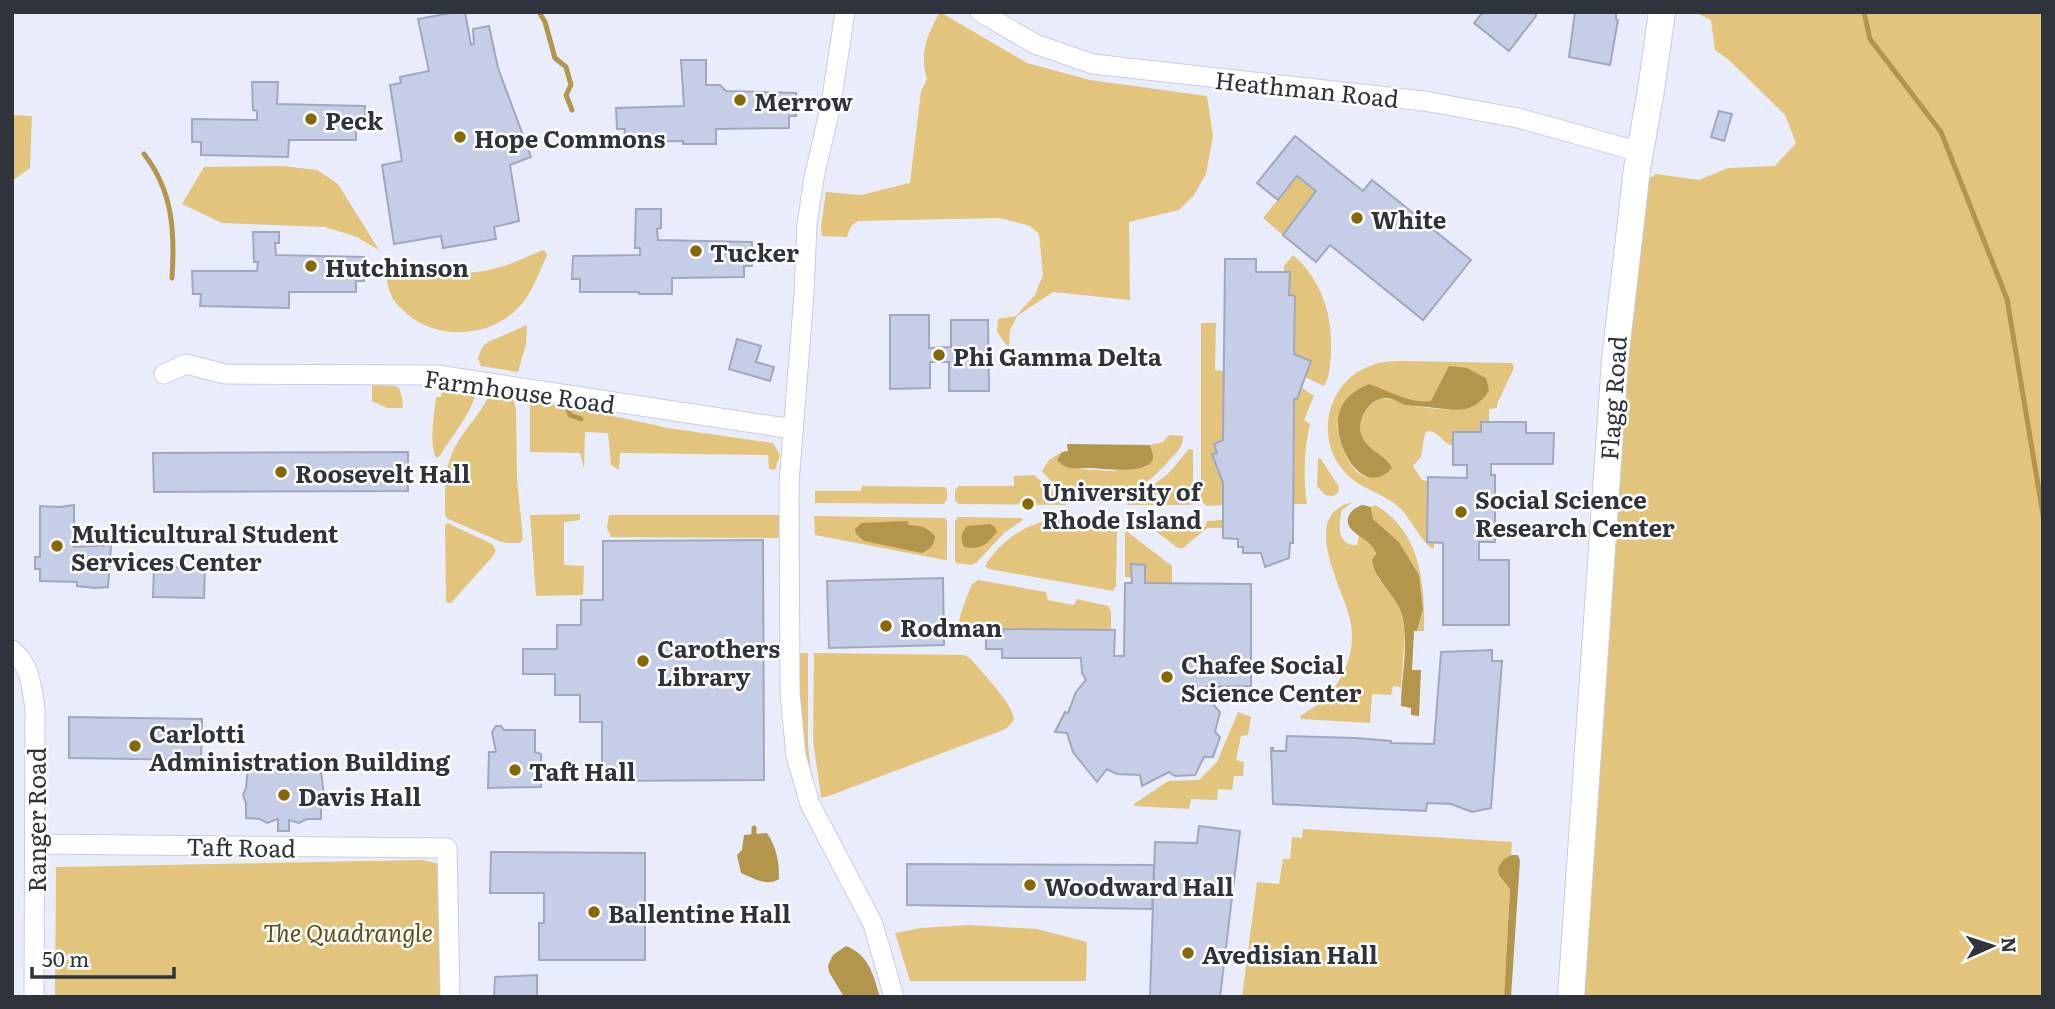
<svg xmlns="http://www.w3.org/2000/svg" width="2055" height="1009" viewBox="0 0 2055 1009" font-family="Literata,serif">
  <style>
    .built { fill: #e9edfb }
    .green { fill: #e2c47c; fill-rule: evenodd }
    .water { fill: #b3954c }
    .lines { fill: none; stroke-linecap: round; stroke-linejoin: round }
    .stream { stroke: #b3954c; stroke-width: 5 }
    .building { fill: #c6cee7; stroke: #a0a8c0; stroke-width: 2 }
    .street-casing { stroke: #c5cde6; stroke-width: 21 }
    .secondary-casing { stroke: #c5cde6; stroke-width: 28 }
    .street { stroke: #fff; stroke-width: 19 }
    .secondary { stroke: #fff; stroke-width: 26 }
    .poi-dot { fill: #886804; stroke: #fff; stroke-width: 2.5 }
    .labels { text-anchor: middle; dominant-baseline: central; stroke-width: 5; stroke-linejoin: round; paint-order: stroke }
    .street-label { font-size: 24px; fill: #2f333c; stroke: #fff }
    .poi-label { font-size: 24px; font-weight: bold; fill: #2f333c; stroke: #fff; text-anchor: start }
    .park-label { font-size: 24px; font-style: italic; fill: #634e16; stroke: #fff }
  </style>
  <rect width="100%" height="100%" fill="#f7f9fe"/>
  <rect class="built" x="12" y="12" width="2031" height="985"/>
  <g class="green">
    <path d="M940,12L1027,63L1090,80L1207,96L1213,136L1206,174L1194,195L1179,210L1129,222L1130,300L1053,292L1017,316L1010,330L1009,348L997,332L998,319L1016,316L1035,295L1043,275L1039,234L1030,226L1000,218L858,221L851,226L847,237L822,236L821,226L826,192L861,195L910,183L921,91L927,79C919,53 927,35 940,12Z"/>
    <path d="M1694,12H2043V997H1566L1629,193L1656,174L1699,180L1728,168L1775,166L1796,143L1785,115L1729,60L1715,50L1711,20Z"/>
    <path d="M12,115L32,116L30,168L12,181Z"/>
    <path d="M283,166L317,170L338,184L379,250L357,237L325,227L222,223L182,204L204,167Z"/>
    <path d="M1297,176L1316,191L1283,235L1263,218Z"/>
    <path d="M543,250L546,252L547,255C539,272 532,294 519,307C491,338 437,341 406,313C401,308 395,303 392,297C387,287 385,272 383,260V257L385,258C418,274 462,278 497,268C513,264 528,256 543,250Z"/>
    <path d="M1293,255C1322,280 1333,316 1331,354C1330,365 1330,377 1324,386L1305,377L1311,361L1294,354L1295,296L1289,295L1290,272H1284V266Z"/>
    <path d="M1201,323H1216L1215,370L1224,371L1223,440L1214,444L1217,453L1212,455L1223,483V505L1207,506L1201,501Z"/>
    <path d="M527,325L526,344L518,372L481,366L478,358L483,346L488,342Z"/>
    <path d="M1407,361L1512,363L1514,368L1497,404V408L1489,409V422H1482L1481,432H1454V446C1442,444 1441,432 1428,431L1425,433L1421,457L1413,466L1422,480L1427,481V542L1434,543V549C1423,545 1411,519 1400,508C1383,492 1357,489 1342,469C1315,436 1328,381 1370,366C1382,361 1394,361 1407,361ZM1369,384L1403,398L1420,402L1431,401L1452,410C1439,409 1426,408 1414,406C1403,405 1393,397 1382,399C1369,401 1357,419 1361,432C1365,450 1386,454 1392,468C1388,473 1384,475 1377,477C1350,483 1340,443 1337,424Z"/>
    <path d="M372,385L395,386L399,388L402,398L403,408H387L372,401Z"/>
    <path d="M1301,387L1314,396L1304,420L1310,424C1304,451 1303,477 1307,504H1293L1294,399H1297Z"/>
    <path d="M442,389L476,393C470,416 452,435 440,456L436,458C429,441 434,416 436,397H441Z"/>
    <path d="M489,395L513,398L516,409L517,479L523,539L520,543H506L499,541L446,518L445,512C445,490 444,467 455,447C465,428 481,414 489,395Z"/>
    <path d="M530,402L572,407L668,428L773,443L780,455L775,470L769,469L768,455L620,453L619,470L611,465L608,433L585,432L584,469L580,453L530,452Z"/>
    <path d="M1169,435L1183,436C1184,447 1174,455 1167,463C1131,503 1081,519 1042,471L1049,460L1062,452L1058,460L1080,469L1111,471L1146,467L1153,456L1150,445L1163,442Z"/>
    <path d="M1189,449L1193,450V501L1190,505H1127L1128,502L1167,475Z"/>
    <path d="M1318,458L1321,459L1339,487L1338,493L1333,496L1325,495L1317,486Z"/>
    <path d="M1034,475L1068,503L1065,505L959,504L955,501V490L959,486H1014V476Z"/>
    <path d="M862,486L945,487L947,490V500L943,504L815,503V491H861Z"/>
    <path d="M1353,502L1342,510C1338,525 1337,546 1357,545L1359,535L1374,546L1378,578L1395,598L1401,612L1405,633L1401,687L1393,686L1391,695L1372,694L1370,723L1301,719L1300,716C1334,698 1357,664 1351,624C1346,591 1296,515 1353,502Z"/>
    <path d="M1375,505C1421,531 1425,584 1424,631H1417L1423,609L1419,575L1399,542L1373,519L1371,507Z"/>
    <path d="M580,514V520L564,522V565L584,566L583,595L536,596L530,515Z"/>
    <path d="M609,515H780L782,522L778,538L611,537L607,528Z"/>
    <path d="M814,516L945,518L947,521V559L945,560L815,535Z"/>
    <path d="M958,517L1022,518L1023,520L1004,533L977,562L971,565L956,563L955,560V521Z"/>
    <path d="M1062,518C1079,518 1107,513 1117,529L1116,586L1113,591L989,569L985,566C1002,538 1030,521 1062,518Z"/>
    <path d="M1136,519L1167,520L1168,526L1205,527L1207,521L1223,520V528H1207L1183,548H1178L1146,524L1141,530L1134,524Z"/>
    <path d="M447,523L492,544L496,550L493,556L451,603H448L446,601L445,525Z"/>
    <path d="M1125,530L1172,566V584L1145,583V565L1132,564V578L1125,577Z"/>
    <path d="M978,580L1046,592L1048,600L1074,605L1077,599L1108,606L1111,611V629H1003L1002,639L963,638C952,624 967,599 972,584Z"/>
    <path d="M801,653H808V744L811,775C798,738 799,695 798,656Z"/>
    <path d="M814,653L964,655L971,659C982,673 1013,703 1014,720L1006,729L826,797H821L813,740Z"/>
    <path d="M1238,712L1251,717L1248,735L1241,736L1236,760L1244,762L1243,776H1234L1232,790L1218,789L1217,800L1191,799L1189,809L1134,806V804L1168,781L1199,780L1217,762Z"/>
    <path d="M1303,829L1512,842L1511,855L1504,859L1510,889L1504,997H1242L1257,882L1279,884L1283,859H1290L1292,837L1302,838Z"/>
    <path d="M422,860L436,863L441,871L442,997H55L56,867Z"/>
    <path d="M969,925L1037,929L1087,942L1086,981H910L895,933L921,928Z"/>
  </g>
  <g class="water">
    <path d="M1449,366L1467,368L1486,378L1489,390C1474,416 1454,410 1428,407C1421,406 1413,406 1406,405C1399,403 1393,398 1386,398C1370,398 1357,418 1361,433C1366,451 1386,454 1392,468C1360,504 1325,431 1343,404C1349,394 1358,389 1369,384C1390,391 1409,404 1431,401Z"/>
    <path d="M1067,444L1150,445C1151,450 1155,456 1152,461C1144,475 1102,468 1088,468C1082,468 1077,469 1071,468C1065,467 1062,465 1057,460L1062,452L1068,451Z"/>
    <path d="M1363,505L1371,507L1373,519L1399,542L1419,575L1423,609L1417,631H1414L1412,670H1421L1419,716L1411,715V708L1401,706C1401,676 1410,642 1401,612C1394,592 1375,581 1372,560L1376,554C1372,541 1361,539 1352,530C1342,520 1351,508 1363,505Z"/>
    <path d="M907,521L909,525C922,526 927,527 935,536C935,545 929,550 922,553L864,541L856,534L855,529L861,523Z"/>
    <path d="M990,524L995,527L997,532C985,545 983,550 964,547C960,538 961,534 967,526Z"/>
    <path d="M767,833C777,849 779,860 779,879C767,887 753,878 741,873L737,855L742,850L744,835Z"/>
    <path d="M1511,855H1518L1520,860L1511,997H1504L1510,889L1499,875L1498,868L1504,859Z"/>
    <path d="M846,946C869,955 873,974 880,997H844L829,972L828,965L833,955Z"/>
  </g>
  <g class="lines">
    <g class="stream">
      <path d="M539,12L545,22L555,58L566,67L571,85L566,95L572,110"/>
      <path d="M1864,12L1870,39L1941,132L2007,299L2043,515"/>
      <path d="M144,154C173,191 175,232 172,278"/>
      <path d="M566,403L570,415L581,419"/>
      <path d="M754,834V828"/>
    </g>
  </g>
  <g class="building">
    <path d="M456,12H465L471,45L474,44L473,29L489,26L498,68L531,157L510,165L519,221L494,227L496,239L443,248L441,236L394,244L382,165L402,161L390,85L401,83L400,77L429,71L418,19Z"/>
    <path d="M1483,12H1535L1536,16L1509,51L1474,23Z"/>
    <path d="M1575,12H1616V19L1618,20L1610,65L1569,57Z"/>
    <path d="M681,60H706V85H720L726,91L796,93V116H789V128L716,129V144H683V141L624,142L625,129H617L616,108L684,106Z"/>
    <path d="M252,82H278L277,104L365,106V129H356V140H289L288,157L201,155V142H192V119L257,120V111L253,110Z"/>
    <path d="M1719,111L1732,114L1724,141L1711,137Z"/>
    <path d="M1295,136L1363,191L1372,180L1471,260L1423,320L1330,245L1316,262L1283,235L1316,191L1297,176L1278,200L1257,183Z"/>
    <path d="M636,209H661V228L657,229L658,240L752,242V266H744V277L672,278V294H639V292H580V279H572L573,256L640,255V248H635Z"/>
    <path d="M253,232H279V243H275L276,255L364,257V281H356V292H289V308L200,306L201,294H193L192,271H257L258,262H254Z"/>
    <path d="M1225,259H1256V272H1290L1289,295L1295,296L1294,354L1311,361L1297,399H1294L1293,543H1290L1289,558L1265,567L1261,553H1243V547H1238V539L1223,538V483L1212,454L1217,453L1214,444L1223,440Z"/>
    <path d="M890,315H929V348L951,347V320H988L989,391H949V362H930V388L890,389Z"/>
    <path d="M737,339L761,346L756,362L774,367L770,381L729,369Z"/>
    <path d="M1481,422H1526V433H1554L1553,464H1491V475H1495V542H1479V560H1509V625H1443V543L1427,542L1428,477L1467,478V465H1453V432H1481Z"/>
    <path d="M408,452V491L154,492L153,453Z"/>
    <path d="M74,505V547L111,545L108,587L95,588L77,586V582L40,581V569H35V557H40V506L60,507Z"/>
    <path d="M763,540L764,780L602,781V722H580V695H555V674H523V649H557V625H581V600H603V541Z"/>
    <path d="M1131,564L1145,565V583L1251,584V686L1204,687L1205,697H1207L1220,712L1215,732L1220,737L1213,757H1204L1195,775L1175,776L1169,772L1142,786L1140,775L1117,774L1107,769L1097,782L1073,752L1067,733L1055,732L1065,712L1068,713L1076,692L1086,680L1082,673L1081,658H1002V649H986V639H1002L1003,629L1115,630L1114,656H1124L1125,583H1132Z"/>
    <path d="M154,567L205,568L204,598L153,597Z"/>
    <path d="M943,578L944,645L829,648L827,581Z"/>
    <path d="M1492,650V661H1502L1491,808L1472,812L1451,804L1427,803L1426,811L1273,804L1271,748H1273V751H1286L1287,736L1356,738L1391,741V743L1434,744L1441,652Z"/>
    <path d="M69,717L202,719L201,760L69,758Z"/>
    <path d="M496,726H501L504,730H535V752L541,754V787L488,788L489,752H496L492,732Z"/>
    <path d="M291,760L292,766L299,765L303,771H321L324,796L321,805V819H307L299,823L289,820V831H278V819L267,823L260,819L246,818V803L243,795L246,788L248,768H264L271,764L275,765L276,761Z"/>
    <path d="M1199,826L1240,831L1220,997H1150L1155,842L1197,843Z"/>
    <path d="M491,852L645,853V960H539V923H544V893H490Z"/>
    <path d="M907,864L1154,865L1152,909L907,905Z"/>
    <path d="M537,975V997H494L495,977Z"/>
  </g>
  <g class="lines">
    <defs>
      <g id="street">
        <path d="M845,12L831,104L814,178L807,224L804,294L789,483L790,693L796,756L810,804L873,924L894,997"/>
        <path d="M980,12L1035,44L1093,64L1424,101L1518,118L1640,152"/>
        <path d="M164,374L186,364L225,374L437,375L793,429"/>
        <path d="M12,650C30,664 32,687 35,709L34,997"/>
        <path d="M35,844L447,848L450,997"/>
      </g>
      <path id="secondary" d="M1571,997L1615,360L1637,169L1651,90L1662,12"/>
    </defs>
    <use href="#street" class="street-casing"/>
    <use href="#secondary" class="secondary-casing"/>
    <use href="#street" class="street"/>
    <use href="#secondary" class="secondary"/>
  </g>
  <g class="poi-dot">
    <circle cx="740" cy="100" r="7"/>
    <circle cx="311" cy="119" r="7"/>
    <circle cx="460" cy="137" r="7"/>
    <circle cx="1357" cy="218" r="7"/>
    <circle cx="696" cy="251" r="7"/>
    <circle cx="311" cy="266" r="7"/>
    <circle cx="939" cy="355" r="7"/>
    <circle cx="281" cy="472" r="7"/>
    <circle cx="1028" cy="504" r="7"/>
    <circle cx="1461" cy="512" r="7"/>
    <circle cx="57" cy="546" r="7"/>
    <circle cx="886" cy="626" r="7"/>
    <circle cx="643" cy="661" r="7"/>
    <circle cx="1167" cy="677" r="7"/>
    <circle cx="135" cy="746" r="7"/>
    <circle cx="515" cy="770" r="7"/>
    <circle cx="284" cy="795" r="7"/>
    <circle cx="1030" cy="885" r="7"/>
    <circle cx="594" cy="912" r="7"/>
    <circle cx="1188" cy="953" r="7"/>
  </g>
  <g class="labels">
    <g class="street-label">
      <text transform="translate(1307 88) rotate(6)">Heathman Road</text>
      <text transform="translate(520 390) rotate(8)">Farmhouse Road</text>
      <text transform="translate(1612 398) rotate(-86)">Flagg Road</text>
      <text transform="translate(35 820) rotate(-90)">Ranger Road</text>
      <text transform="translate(241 846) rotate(1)">Taft Road</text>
    </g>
    <g class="poi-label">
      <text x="754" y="100">Merrow</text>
      <text x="325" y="119">Peck</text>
      <text x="474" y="137">Hope Commons</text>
      <text x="1371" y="218">White</text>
      <text x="710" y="251">Tucker</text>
      <text x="325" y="266">Hutchinson</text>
      <text x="953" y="355">Phi Gamma Delta</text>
      <text x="295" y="472">Roosevelt Hall</text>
      <text x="1042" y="490">University of<tspan x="1042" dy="28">Rhode Island</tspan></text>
      <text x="1475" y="498">Social Science<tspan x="1475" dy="28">Research Center</tspan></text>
      <text x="71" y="532">Multicultural Student<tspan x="71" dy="28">Services Center</tspan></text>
      <text x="900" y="626">Rodman</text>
      <text x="657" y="647">Carothers<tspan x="657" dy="28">Library</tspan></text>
      <text x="1181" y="663">Chafee Social<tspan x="1181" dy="28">Science Center</tspan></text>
      <text x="149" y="732">Carlotti<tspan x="149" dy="28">Administration Building</tspan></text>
      <text x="529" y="770">Taft Hall</text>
      <text x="298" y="795">Davis Hall</text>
      <text x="1044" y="885">Woodward Hall</text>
      <text x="608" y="912">Ballentine Hall</text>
      <text x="1202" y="953">Avedisian Hall</text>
    </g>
    <g class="park-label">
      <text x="348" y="931">The Quadrangle</text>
    </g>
  </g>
  <rect width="2055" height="1009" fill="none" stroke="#2f333c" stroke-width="28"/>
  <g transform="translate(1992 946) rotate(87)" stroke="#ffffff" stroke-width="5" paint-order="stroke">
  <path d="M0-5L12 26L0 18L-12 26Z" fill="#2f333c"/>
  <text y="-10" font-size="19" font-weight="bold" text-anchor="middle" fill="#2f333c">N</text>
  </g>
  <path d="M32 967v10h142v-10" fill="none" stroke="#2f333c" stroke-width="3.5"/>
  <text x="42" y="967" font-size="21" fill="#2f333c" stroke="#ffffff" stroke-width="5" paint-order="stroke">50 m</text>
</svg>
